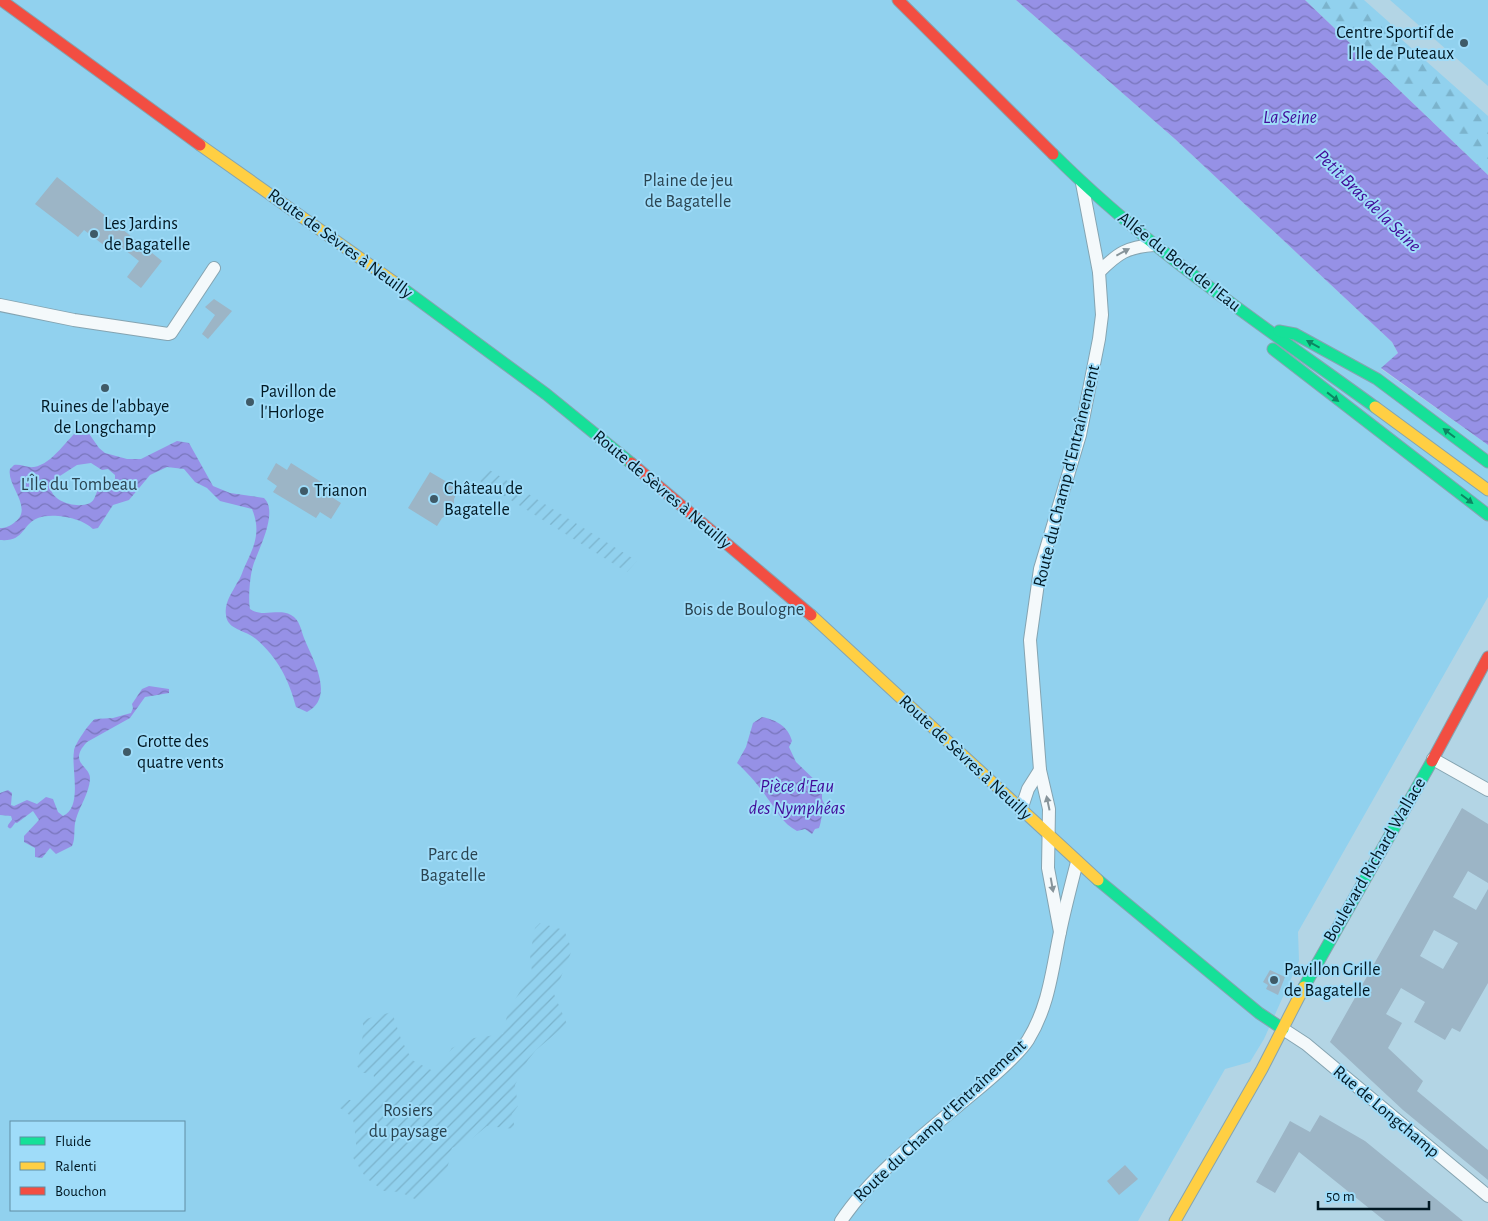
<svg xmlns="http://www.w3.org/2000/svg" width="1488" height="1221" viewBox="0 0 1488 1221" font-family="'Alegreya Sans',sans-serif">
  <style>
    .forest { fill: url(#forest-firs) }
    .park { fill: #91d1ee; fill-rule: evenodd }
    .garden { fill: url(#garden-furrows) }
    .water { fill: url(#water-waves); fill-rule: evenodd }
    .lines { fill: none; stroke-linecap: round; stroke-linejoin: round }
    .stream { stroke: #9691e6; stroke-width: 4.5 }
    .building { fill: #9cb5c6; fill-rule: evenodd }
    .street-casing { stroke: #85a4b1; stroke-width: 14 }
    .fast-casing { stroke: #85a4b1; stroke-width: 13 }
    .slow-casing { stroke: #85a4b1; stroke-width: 13 }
    .jam-casing { stroke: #85a4b1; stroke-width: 13 }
    .street { stroke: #f4f9fb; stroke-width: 12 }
    .fast { stroke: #16e098; stroke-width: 11 }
    .slow { stroke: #ffcf43; stroke-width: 11 }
    .jam { stroke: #f24e42; stroke-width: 11 }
    .oneway { fill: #87949a }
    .oneway2 { fill: #0d8663 }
    .poi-dot { fill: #3f5a67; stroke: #9fdcf9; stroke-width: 2 }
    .labels { text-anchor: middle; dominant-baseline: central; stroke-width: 4; stroke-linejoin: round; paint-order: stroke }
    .poi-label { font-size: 18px; fill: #011823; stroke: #9fdcf9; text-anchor: start }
    .park-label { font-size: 18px; fill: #2a4451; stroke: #9fdcf9 }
    .street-label { font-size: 18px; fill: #011823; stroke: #9fdcf9 }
    .water-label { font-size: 19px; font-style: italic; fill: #420b99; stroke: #9fdcf9 }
  </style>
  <defs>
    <pattern id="forest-firs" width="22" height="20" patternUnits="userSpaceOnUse" patternTransform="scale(1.25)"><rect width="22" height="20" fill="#91d1ee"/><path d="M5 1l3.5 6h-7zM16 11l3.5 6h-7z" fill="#7bb3cc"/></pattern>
    <pattern id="garden-furrows" width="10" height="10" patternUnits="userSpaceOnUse" patternTransform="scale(1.25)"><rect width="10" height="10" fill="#91d1ee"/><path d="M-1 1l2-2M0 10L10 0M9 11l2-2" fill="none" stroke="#7bb3cc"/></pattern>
    <pattern id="water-waves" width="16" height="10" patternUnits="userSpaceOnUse" patternTransform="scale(1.25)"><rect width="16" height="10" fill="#9691e6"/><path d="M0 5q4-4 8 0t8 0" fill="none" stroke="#7875ba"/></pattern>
  </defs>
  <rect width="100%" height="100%" fill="#b3d5e5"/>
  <path class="forest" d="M1305,0H1364L1390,23L1391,30L1488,116V175Z"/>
  <g class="park">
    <path d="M0,0H1016L1175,139L1392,342L1398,353L1381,369L1488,445V597L1298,932L1299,961L1264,1039L1250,1062L1225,1069L1138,1221H0ZM11,1122H184V1210H11Z"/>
    <path d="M1390,0H1488V86Z"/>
  </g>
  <g class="garden">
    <path d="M488,469L637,561L627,572L622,569L480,481Z"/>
    <path d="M540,923L564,930L572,950L554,994L567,1024L536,1050L528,1060L515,1085L518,1106L512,1114L515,1129L487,1126L469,1141L452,1148L446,1174L419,1201L400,1192L384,1191L366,1178L352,1156L357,1148C352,1126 361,1120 338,1107L347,1099L358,1103L375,1081L373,1073H362L357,1066L364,1029L362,1020L392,1012L401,1039L412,1060L437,1073L452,1048L474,1038L503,1034L508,1011L532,972L530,955L535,928Z"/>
  </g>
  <g class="water">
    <path d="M1016,0H1305L1488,175V445L1381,368L1398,353L1392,342L1175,139Z"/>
    <path d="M81,428H85L99,448L105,453L127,459H141L177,441L189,443L213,486L230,493L264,498C279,512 258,550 253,566C250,575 248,599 250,609C262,618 278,608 291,615C300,620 301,630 304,638C312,658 336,697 307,712L296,707C289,680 278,658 256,639C246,630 227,630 226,615C224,603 232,593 237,583C241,578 242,572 245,566C255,545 261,531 252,509L220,501L207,488L195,482L184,469L167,467L150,475L129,500L113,505L98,528L93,529C83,518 52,512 38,518C21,525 25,542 0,540V528C6,528 10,526 15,522C34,508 6,485 10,469L14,465C21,464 28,468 34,467C53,464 67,438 81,428ZM91,463L102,470L108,469L115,475V479C110,483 102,485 98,490C95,495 95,500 90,503C76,510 44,500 52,481L77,465Z"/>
    <path d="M149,686L169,689V693L145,697L130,718L87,742C67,763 91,766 90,779C89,794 80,805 76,819C73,828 76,838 72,846L56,854L50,848L42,858L35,857V848L24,842V836L39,820L33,811L17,823L13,822L11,816L0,815V793L8,790L12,793L11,805L14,806L27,800L37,804L46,797L53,799L58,812L63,816C83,807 71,769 74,751C74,745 90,722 95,719L113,718L131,713L133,708L132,704L142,689Z"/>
    <path d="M762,717C776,720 788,726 792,741L789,747L796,762L822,787V799L825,806C821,813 822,821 819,828L815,829L812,834L805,829L797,831C782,823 778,812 768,799C761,788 747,772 737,763L746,747L753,723Z"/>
  </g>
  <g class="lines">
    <path class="stream" d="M10,826L13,822"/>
  </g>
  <g class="building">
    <path d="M57,177L162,261L141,288L127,277L139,261L111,239L105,246L84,230L78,237L35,204Z"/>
    <path d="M214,299L232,311L208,339L202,334L215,315L205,307Z"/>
    <path d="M276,463L287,470L291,463L334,490L330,496L341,503L331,519L320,512L316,518L273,492L277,486L267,479Z"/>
    <path d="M430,472L459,489L454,499V511L442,518L437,526L408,508Z"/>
    <path d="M1462,808L1488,824V883L1468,871L1453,897L1476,910L1488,889V983L1460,1032L1452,1028L1445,1040L1414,1022L1425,1002L1401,988L1386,1014L1402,1023L1388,1048L1423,1081L1417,1091L1488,1150V1180L1403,1110L1330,1042ZM1434,930L1458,943L1443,969L1420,956Z"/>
    <path d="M1270,970L1285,977L1278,995L1266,989L1268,985L1263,982Z"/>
    <path d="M1320,1115L1365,1141L1463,1221H1385L1299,1152L1275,1193L1256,1182L1290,1121L1310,1132Z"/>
    <path d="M1125,1165L1138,1179L1119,1195L1107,1181Z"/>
  </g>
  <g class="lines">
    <defs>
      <g id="street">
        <path d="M1099,272C1118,253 1127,247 1154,245"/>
        <path d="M0,305L74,320L168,334L171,333L214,268"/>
        <path d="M1433,759L1488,790"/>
        <path d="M1021,810L1028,789L1040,770"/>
        <path d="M1060,932L1048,868L1049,809L1040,770L1030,640L1040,569L1080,435L1099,339L1102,315L1099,272L1082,183"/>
        <path d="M1283,1029L1306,1044L1488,1196"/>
        <path d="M841,1221C872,1174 928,1131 971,1095C988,1081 1017,1057 1028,1040C1049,1006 1052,970 1060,932C1065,908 1071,885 1077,862"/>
      </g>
      <g id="fast">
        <path d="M1053,154C1150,251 1265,327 1375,407"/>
        <path d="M394,282L546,394L631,463"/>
        <path d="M1279,331L1295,334L1377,379L1488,462"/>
        <path d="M1273,349L1488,515"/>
        <path d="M1098,880L1259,1013L1283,1029"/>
        <path d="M1304,987L1432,761"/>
      </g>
      <g id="slow">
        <path d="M200,145L394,282"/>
        <path d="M1375,407L1488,490"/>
        <path d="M811,615L1098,880"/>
        <path d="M1175,1221L1262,1069L1304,987"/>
      </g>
      <g id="jam">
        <path d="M1,0L200,145"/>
        <path d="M898,0L1053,154"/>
        <path d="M631,463L811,615"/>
        <path d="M1432,761L1488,657"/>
      </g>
    </defs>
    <use href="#street" class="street-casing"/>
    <use href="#fast" class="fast-casing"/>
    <use href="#slow" class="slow-casing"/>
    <use href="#jam" class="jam-casing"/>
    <use href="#street" class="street"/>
    <use href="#fast" class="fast"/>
    <use href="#slow" class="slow"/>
    <use href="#jam" class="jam"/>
  </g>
  <defs><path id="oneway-solid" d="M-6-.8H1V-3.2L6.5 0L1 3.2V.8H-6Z" transform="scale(1.25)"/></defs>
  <g class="oneway">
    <use href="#oneway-solid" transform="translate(1123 252) rotate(-28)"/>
    <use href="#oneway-solid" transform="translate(1048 803) rotate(-102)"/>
    <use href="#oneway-solid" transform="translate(1052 885) rotate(80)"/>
  </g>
  <g class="oneway2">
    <use href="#oneway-solid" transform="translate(1313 344) rotate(-151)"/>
    <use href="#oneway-solid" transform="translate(1333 397) rotate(38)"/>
    <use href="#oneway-solid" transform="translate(1449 433) rotate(-143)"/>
    <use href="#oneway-solid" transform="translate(1467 499) rotate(37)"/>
  </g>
  <g class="poi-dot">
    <circle cx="1464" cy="43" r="5"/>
    <circle cx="94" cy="234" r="5"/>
    <circle cx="105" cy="388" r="5"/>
    <circle cx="250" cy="402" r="5"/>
    <circle cx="304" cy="491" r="5"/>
    <circle cx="434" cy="499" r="5"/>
    <circle cx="127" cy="752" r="5"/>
    <circle cx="1274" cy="980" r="5"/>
  </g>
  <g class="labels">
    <g class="poi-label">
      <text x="1454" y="33" text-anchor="end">Centre Sportif de<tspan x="1454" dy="21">l'Ile de Puteaux</tspan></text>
      <text x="104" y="224">Les Jardins<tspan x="104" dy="21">de Bagatelle</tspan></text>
      <text x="260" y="392">Pavillon de<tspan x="260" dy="21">l'Horloge</tspan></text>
      <text x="105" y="407" text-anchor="middle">Ruines de l'abbaye<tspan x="105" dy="21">de Longchamp</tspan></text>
      <text x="444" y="489">Château de<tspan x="444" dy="21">Bagatelle</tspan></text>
      <text x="314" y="491">Trianon</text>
      <text x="137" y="742">Grotte des<tspan x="137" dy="21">quatre vents</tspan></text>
      <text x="1284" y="970">Pavillon Grille<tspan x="1284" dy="21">de Bagatelle</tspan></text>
    </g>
    <g class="park-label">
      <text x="688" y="181">Plaine de jeu<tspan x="688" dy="21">de Bagatelle</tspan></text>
      <text x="79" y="485">L'Île du Tombeau</text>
      <text x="744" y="610">Bois de Boulogne</text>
      <text x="453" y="855">Parc de<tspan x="453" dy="21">Bagatelle</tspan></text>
      <text x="408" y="1111">Rosiers<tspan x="408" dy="21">du paysage</tspan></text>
    </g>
    <g class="street-label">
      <text transform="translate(340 244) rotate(36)">Route de Sèvres à Neuilly</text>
      <text transform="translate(1179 262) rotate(38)">Allée du Bord de l'Eau</text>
      <text transform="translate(1067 476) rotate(-76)">Route du Champ d'Entraînement</text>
      <text transform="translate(662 490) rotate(40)">Route de Sèvres à Neuilly</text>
      <text transform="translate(965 758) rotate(43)">Route de Sèvres à Neuilly</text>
      <text transform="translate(1375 860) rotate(-60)">Boulevard Richard Wallace</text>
      <text transform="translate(1386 1112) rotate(40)">Rue de Longchamp</text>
      <text transform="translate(940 1121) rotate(-43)">Route du Champ d'Entraînement</text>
    </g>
    <g class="water-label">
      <text x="1290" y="117">La Seine</text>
      <text transform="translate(1368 201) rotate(44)">Petit Bras de la Seine</text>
      <text x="797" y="786">Pièce d'Eau<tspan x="797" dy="22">des Nymphéas</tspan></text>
    </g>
  </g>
  <rect x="10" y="1121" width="175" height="90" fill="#9fdcf9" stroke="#608ea3"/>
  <rect x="20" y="1137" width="25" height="8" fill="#16e098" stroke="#608ea3"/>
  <text x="55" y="1146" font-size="15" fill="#011823">Fluide</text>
  <rect x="20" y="1162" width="25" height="8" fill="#ffcf43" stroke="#608ea3"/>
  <text x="55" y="1171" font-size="15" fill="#011823">Ralenti</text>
  <rect x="20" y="1187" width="25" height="8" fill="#f24e42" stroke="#608ea3"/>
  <text x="55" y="1196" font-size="15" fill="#011823">Bouchon</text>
  <path d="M1318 1201v8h111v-8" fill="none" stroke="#011823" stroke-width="2.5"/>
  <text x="1326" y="1201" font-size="15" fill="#011823" stroke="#9fdcf9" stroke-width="4" paint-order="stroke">50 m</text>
</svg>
